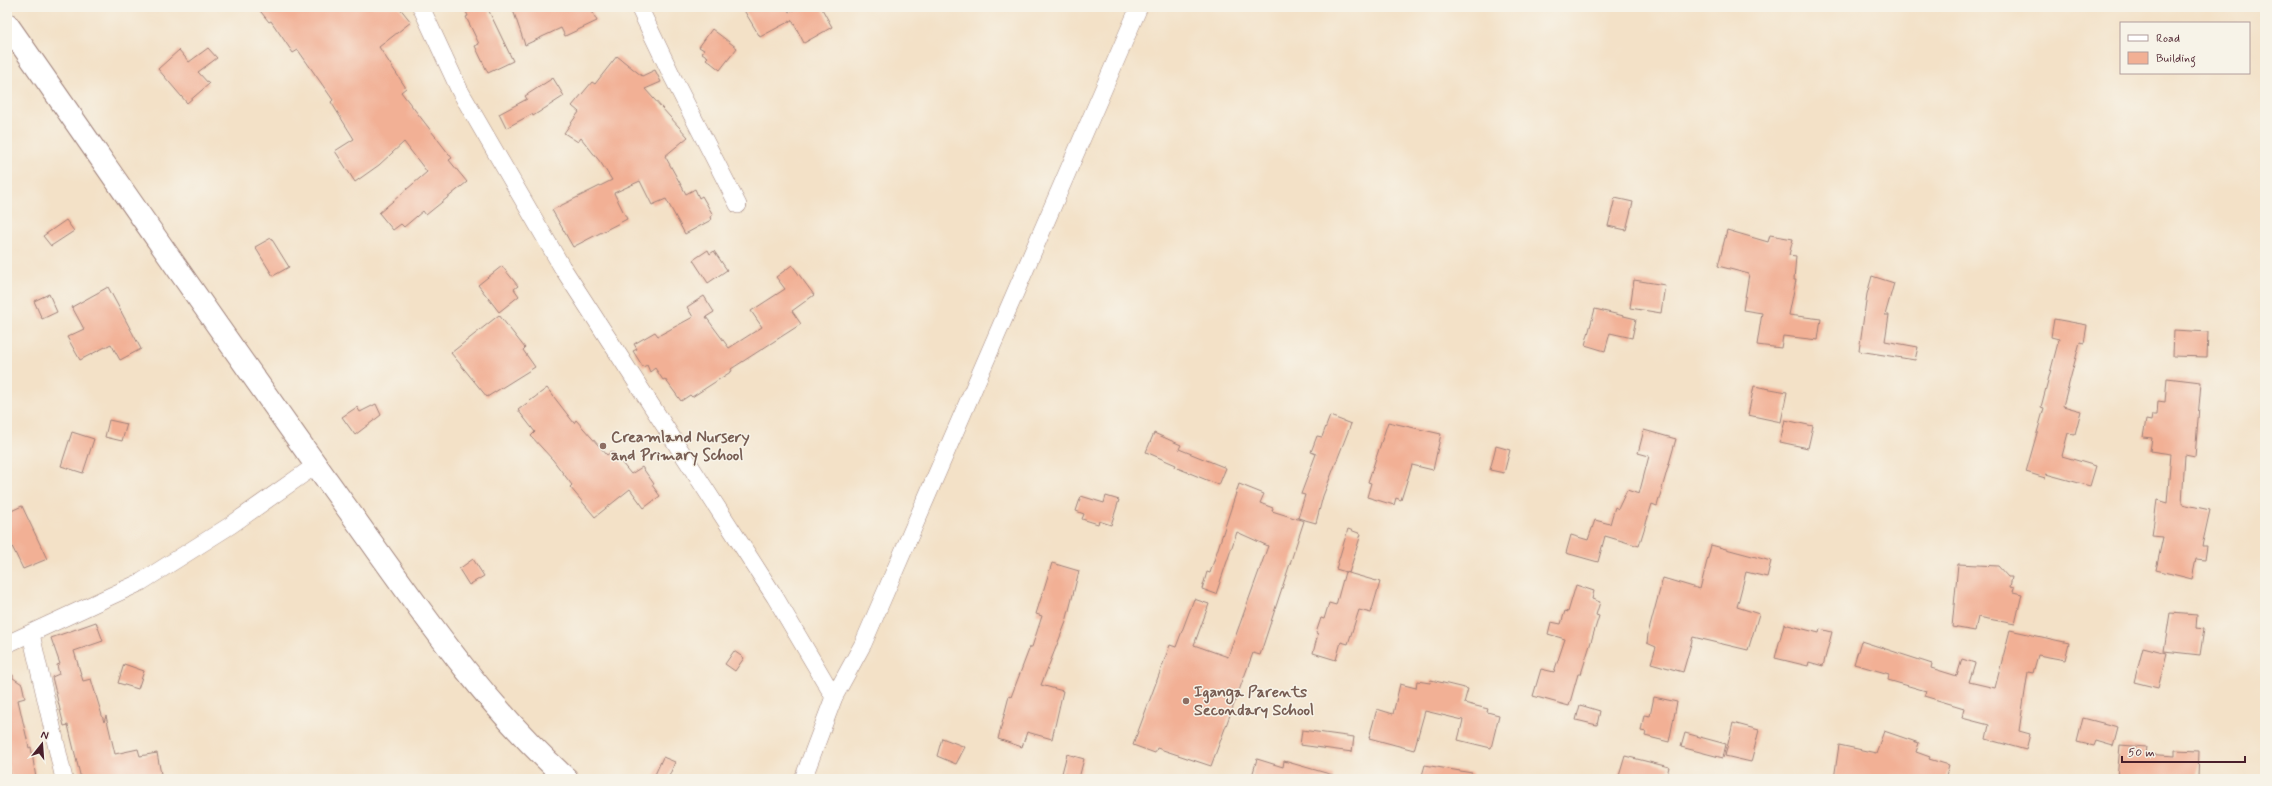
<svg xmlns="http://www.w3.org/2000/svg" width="2272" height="786" viewBox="0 0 2272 786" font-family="Mynerve,sans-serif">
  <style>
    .building { fill: #f2b095 }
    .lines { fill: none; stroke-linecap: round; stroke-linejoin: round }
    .street-casing { stroke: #9e8079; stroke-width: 18 }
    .secondary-casing { stroke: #9e8079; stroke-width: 24 }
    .street { stroke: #fff; stroke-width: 17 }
    .secondary { stroke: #fff; stroke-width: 22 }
    .education-dot { fill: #8d6e63; stroke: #f7f3e8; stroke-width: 1.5 }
    .labels { text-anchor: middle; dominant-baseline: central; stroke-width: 3; stroke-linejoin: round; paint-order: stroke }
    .education-label { font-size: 16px; font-weight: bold; fill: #785e54; stroke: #f7f3e8; text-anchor: start }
  </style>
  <rect width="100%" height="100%" fill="#f7f3e8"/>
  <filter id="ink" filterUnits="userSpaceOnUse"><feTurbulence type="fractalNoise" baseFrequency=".025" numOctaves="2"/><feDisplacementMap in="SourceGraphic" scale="8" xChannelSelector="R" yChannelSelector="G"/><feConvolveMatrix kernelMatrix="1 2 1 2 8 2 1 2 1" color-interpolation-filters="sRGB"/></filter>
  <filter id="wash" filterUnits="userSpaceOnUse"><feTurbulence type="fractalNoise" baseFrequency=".012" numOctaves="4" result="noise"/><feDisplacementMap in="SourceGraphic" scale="16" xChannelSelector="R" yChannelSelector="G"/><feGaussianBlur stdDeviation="0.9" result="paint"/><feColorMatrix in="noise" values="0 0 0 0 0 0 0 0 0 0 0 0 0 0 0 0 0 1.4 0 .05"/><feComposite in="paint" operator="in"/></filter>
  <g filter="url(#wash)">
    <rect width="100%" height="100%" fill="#f3e1c7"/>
    <g id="blocks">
      <g class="building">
        <path d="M257,7H399L411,22L379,47L406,88L401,92L452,158L449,160L467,182L426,215L423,211L404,227L401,224L393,230L379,213L427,172L404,142L379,165L355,182L335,151L354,139L331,102L333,100L298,50L293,53L271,21L269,22Z"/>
        <path d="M464,7H487L513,61L488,73L475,46L479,44L466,17L468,16Z"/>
        <path d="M512,7H590L597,21L565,36L561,28L525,45Z"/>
        <path d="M742,7H787L789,12L799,7H821L832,27L804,43L792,20L760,37Z"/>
        <path d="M712,29L737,48L720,70L706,59L708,57L702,53L704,50L699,47Z"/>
        <path d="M208,48L217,58L198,72L209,84L187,103L158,69L179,50L189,62Z"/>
        <path d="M617,56L642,76L655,70L661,82L645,89L688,137L665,156L686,194L695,189L699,198L702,196L713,215L710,217L711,220L685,234L666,199L652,205L640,181L614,193L627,219L573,247L552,210L612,180L601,163L581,138L578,142L564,133L579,112L572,106L592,82L595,84Z"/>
        <path d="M553,78L564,96L533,116L532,114L506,128L499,114L527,99L525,96Z"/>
        <path d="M1615,198L1633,202L1626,230L1608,226Z"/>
        <path d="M66,220L74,231L51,246L43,236Z"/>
        <path d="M1727,230L1768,242L1770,235L1793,239L1789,255L1796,256L1794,280H1796L1789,315L1821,319L1818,340L1783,336L1781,348L1757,345L1762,313L1743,310L1749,274L1718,266Z"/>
        <path d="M271,238L289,267L273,276L255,247Z"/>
        <path d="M708,250L710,254L714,251L727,270L708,283L693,260Z"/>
        <path d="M792,265L814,295L792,311L801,324L731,369L732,371L692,397L690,395L681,401L665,379L663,380L655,368L650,372L647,365L643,367L633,351L637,349L634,344L655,332L658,336L693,317L687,307L704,296L714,312L706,317L729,348L762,327L751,311L785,289L776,277Z"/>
        <path d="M502,266L518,286L514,289L519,296L499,312L478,285Z"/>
        <path d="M1872,276L1894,283L1885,315H1889L1885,341L1918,347L1915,360L1859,351L1867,294Z"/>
        <path d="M1634,280L1665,285L1661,313L1630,308Z"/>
        <path d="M108,287L141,349L120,360L111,344L80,360L67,337L84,329L72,307Z"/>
        <path d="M49,294L57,312L42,319L34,301Z"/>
        <path d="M1595,309L1636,319L1632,338L1610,333L1605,351L1585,345Z"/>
        <path d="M499,315L525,348L523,350L535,367L487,397L451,353Z"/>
        <path d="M2054,319L2087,325L2084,343L2080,342L2063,406L2081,411L2075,434L2068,433L2062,456L2096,466L2090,486L2046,474L2045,478L2026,472L2044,408L2041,407L2059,339L2051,337Z"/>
        <path d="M2174,330L2208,332L2207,357L2173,356Z"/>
        <path d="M2167,378L2201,382L2195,457L2185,455L2182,504L2210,510L2202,546H2207L2205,560L2196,559L2192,579L2156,570L2163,537L2152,536L2157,500L2167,503L2171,454L2150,451L2152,438L2143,437L2146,420L2151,421L2152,415H2157L2158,401L2165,402Z"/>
        <path d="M1754,386L1787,392L1781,422L1748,415Z"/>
        <path d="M547,388L574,423L576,420L607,455L612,451L631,474L642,467L654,484L652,485L660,496L644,508L630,489L595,517L570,487L572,485L553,460L531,436L535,432L518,410Z"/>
        <path d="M376,404L381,415L355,435L342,417L357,407L360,412Z"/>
        <path d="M1330,416L1351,424L1323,496L1316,523L1298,518L1305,495L1301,494L1316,454L1311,452L1317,436L1322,437Z"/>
        <path d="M109,420L127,424L122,441L105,437Z"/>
        <path d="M1785,420L1813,426L1808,448L1780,442Z"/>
        <path d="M1388,422L1441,434L1433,470L1412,465L1401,500L1396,498L1394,505L1367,497L1371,483L1368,482Z"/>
        <path d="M1644,430L1676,439L1657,506L1652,504L1639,546L1605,536L1598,562L1566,553L1571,535L1588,540L1595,520L1610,524L1615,507L1618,509L1627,490L1639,494L1649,456L1638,453Z"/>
        <path d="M72,432L94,439L83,473L61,466Z"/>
        <path d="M1154,433L1181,445L1179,449L1226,468L1219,485L1175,467L1176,465L1146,452Z"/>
        <path d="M1496,446L1510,450L1504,473L1490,470Z"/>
        <path d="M1239,484L1264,494L1260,503L1273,508L1272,511L1304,521L1260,655L1253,653L1211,766L1157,748L1155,753L1133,745L1170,645L1176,647L1194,599L1209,604L1194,645L1228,657L1268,546L1237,532L1216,594L1202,589L1207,572L1210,573Z"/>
        <path d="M1081,496L1104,503L1106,496L1119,500L1111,525L1099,521L1098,524L1082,519L1084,514L1076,511Z"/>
        <path d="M22,506L47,559L23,569L7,536V513Z"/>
        <path d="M1348,529L1361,534L1349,573L1336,569Z"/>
        <path d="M1711,545L1771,561L1767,577L1746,572L1737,607L1759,614L1748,650L1693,637L1683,672L1651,663L1656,647L1647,643L1648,634L1663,578L1700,589Z"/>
        <path d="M473,559L484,576L469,585L459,569Z"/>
        <path d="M1052,563L1079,571L1066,622L1041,685L1063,691L1052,739L1027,732L1022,747L998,739L1009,696L1011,697L1030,647H1032L1042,616L1036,614Z"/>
        <path d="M1958,564L1998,566L2008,577H2012L2010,587L2014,588L2013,592L2022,594L2015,624L1978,617L1975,631L1952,627Z"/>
        <path d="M1345,572L1380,582L1371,613L1359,610L1348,644L1341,642L1336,660L1313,653L1318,634L1316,633L1321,618L1324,619L1329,603L1336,605Z"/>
        <path d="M1576,585L1594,591L1592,599L1600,602L1596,615L1599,616L1581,674H1578L1569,706L1533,696L1541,669L1554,672L1565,639L1548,634L1551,622L1561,624L1565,611L1568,612Z"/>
        <path d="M2170,613L2197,615L2196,628L2204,629L2200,655L2164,651Z"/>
        <path d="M96,622L103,641L74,651L83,681L91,679L104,722L106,716L115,754L138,749L140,756L157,753L161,774L135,779H81L68,725L64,726L52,677L59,674L57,665L60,664L51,638Z"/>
        <path d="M1784,624L1819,633L1820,629L1832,632L1823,666L1809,662L1808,666L1775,658Z"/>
        <path d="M2010,630L2069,643L2065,660L2038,655L2033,673L2028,672L2019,731L2030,734L2026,750L1986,739L1989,725L1962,718L1964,708L1924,696L1926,691L1888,680L1889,674L1854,664L1861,641L1932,664L1931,668L1957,676L1962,659L1975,663L1969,682L1995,688Z"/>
        <path d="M2143,647L2167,653L2158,688L2134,682Z"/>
        <path d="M734,651L744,658L735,671L725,664Z"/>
        <path d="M124,664L144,671L138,689L118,683Z"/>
        <path d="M7,674L13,675V678L22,684L25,698L18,700L29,748L31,747L36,778L11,779L9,766H7Z"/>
        <path d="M1431,680L1468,689L1464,703L1488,709L1487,712L1499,715L1491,748L1458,740L1463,720L1425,711L1414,750L1369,738L1377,709L1393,714L1400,684L1416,688L1417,681L1430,683Z"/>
        <path d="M1654,697L1677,702L1669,742L1645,736L1646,732L1641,731L1644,715L1650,716Z"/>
        <path d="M1580,705L1600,711L1597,725L1576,720Z"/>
        <path d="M2083,718L2118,727L2113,746L2096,741L2094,746L2077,742Z"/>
        <path d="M1733,723L1759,730L1751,762L1725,756Z"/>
        <path d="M1302,730L1354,737L1352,752L1300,745Z"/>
        <path d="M1884,731L1919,743L1916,752L1930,757L1929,759L1949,765L1945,779H1834L1839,745L1876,753Z"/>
        <path d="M1685,733L1726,744L1723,758L1681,747Z"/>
        <path d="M942,738L965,747L956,764L937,756Z"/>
        <path d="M2120,745L2146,747L2145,754L2175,756V750L2199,751L2198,778L2117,779Z"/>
        <path d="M1067,754L1084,759L1079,778L1062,773Z"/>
        <path d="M1625,756L1669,767L1666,779H1631L1619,776Z"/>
        <path d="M663,757L675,762L668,779H653Z"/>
        <path d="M1257,759L1283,767L1284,761L1333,775V779H1263L1252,776Z"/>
        <path d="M1425,765L1472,773V779H1421Z"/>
      </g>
    </g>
  </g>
  <g filter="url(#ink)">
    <use href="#blocks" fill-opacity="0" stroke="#9e8079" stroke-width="1"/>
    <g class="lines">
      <defs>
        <g id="street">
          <path d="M421,7L460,91L562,267L775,597L834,697"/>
          <path d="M639,7L673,78L738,205"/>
          <path d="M31,634L64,779"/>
          <path d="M7,644L141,582L231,525L316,465"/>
          <path d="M803,779L834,697L863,644L1139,7"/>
        </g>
        <path id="secondary" d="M7,24C119,184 230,346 344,504C413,599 479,700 567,779"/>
      </defs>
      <use href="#street" class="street-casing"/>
      <use href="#secondary" class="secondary-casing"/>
      <use href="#street" class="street"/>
      <use href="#secondary" class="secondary"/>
    </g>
  </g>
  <g class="education-dot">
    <circle cx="603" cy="446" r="4"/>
    <circle cx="1186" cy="701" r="4"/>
  </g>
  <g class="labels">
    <g class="education-label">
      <text x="611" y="437">Creamland Nursery<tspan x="611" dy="18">and Primary School</tspan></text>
      <text x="1194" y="692">Iganga Parents<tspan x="1194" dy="18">Secondary School</tspan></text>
    </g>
  </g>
  <rect width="2272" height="786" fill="none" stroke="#f7f3e8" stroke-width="24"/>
  <rect x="2120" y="22" width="130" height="52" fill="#f7f3e8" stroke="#b29e9c"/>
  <rect x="2128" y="35" width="20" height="6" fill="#ffffff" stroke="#b29e9c"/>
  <text x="2156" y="42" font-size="12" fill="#4a1f2b">Road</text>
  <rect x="2128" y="52" width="20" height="12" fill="#f2b095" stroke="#b29e9c"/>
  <text x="2156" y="62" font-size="12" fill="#4a1f2b">Building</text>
  <g transform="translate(42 744) rotate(17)" stroke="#f7f3e8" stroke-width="3" paint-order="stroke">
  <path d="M0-3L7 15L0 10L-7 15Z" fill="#4a1f2b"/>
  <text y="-6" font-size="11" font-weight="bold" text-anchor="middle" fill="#4a1f2b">N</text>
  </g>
  <path d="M2122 756v6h123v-6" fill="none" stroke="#4a1f2b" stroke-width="2"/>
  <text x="2128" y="756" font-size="12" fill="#4a1f2b" stroke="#f7f3e8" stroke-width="3" paint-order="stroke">50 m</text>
</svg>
